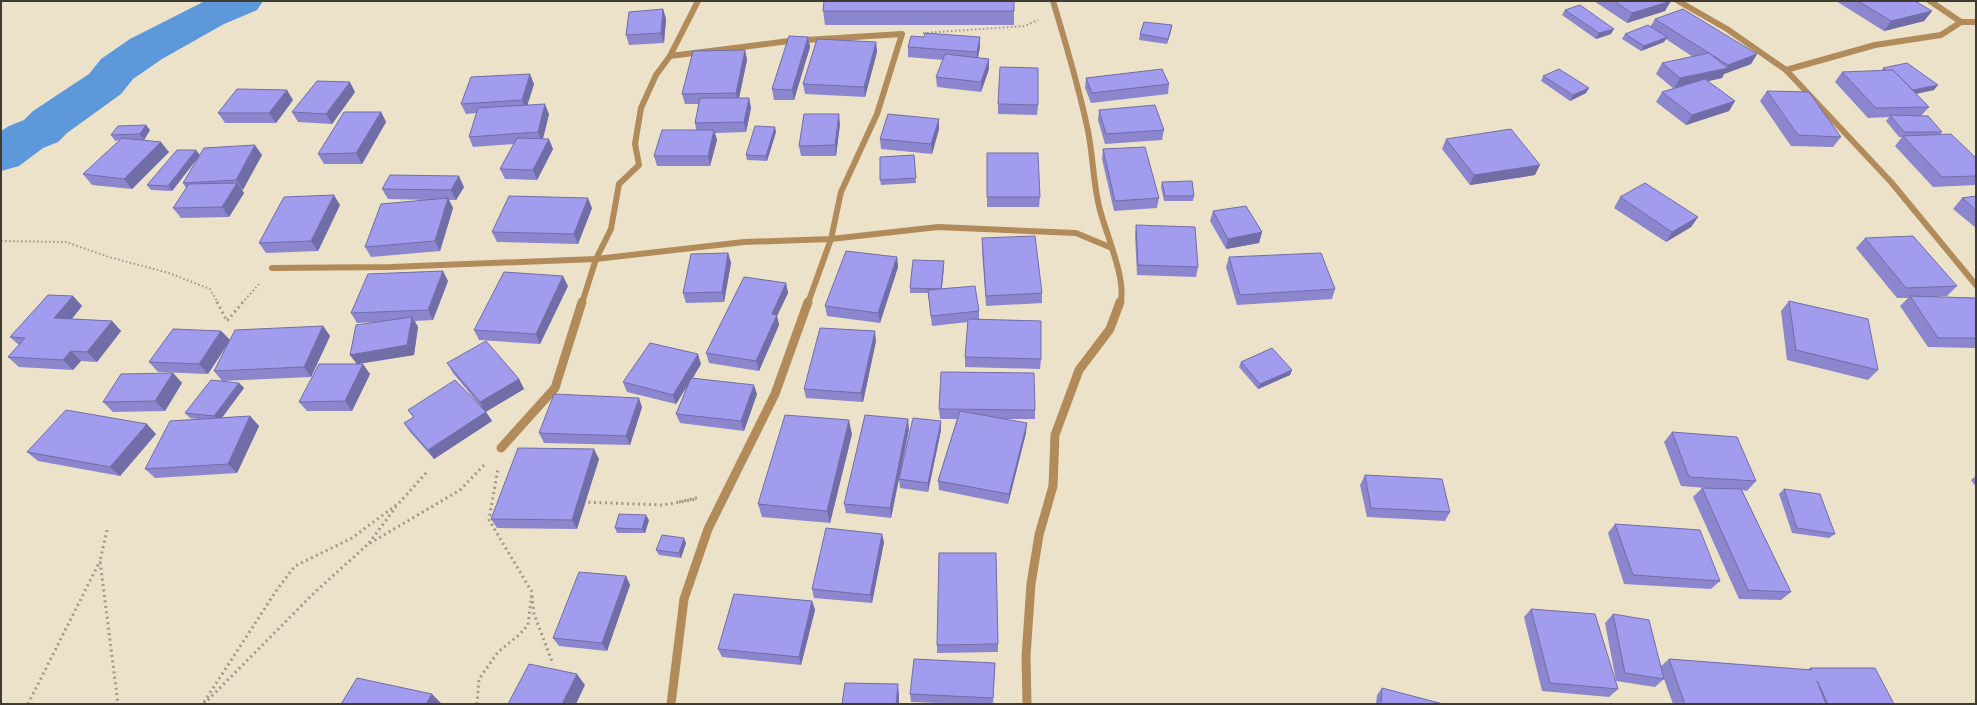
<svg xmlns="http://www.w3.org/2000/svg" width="1977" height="705" viewBox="0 0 1977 705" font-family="'Golos Text',sans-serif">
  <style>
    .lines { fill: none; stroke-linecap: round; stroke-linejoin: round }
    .river { fill: #5c98da; fill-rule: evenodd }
    .path-far1 { stroke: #a09987; stroke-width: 2; stroke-dasharray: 1.5 2.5; stroke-linecap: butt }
    .path { stroke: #a09987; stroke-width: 3; stroke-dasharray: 2 3.5; stroke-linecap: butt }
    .street-far1 { stroke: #b28b5b; stroke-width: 6 }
    .street { stroke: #b28b5b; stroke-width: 9 }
    .wall { fill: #8b86cd }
    .shaded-wall { fill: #716da7 }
    .building { fill: #a29cee; stroke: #716da7 }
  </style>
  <rect width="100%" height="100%" fill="#ece2ca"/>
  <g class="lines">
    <path class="river" d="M205,1H263L257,10L224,24L162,59L133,79L121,94L67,133L58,142L43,148L19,166L1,171V131L9,126L24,120L33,111L89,74L101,59L130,39Z"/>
    <g class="path-far1">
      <path d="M923,33L1025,26L1038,20"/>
      <path d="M1,241L66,242L109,257L169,273L210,289L218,303"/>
      <path d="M242,303L260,283"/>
    </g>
    <g class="path">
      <path d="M217,302L227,321L243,302"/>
      <path d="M583,502L663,505L697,499"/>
      <path d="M679,502L700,497"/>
      <path d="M399,503L427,472"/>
      <path d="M107,530L100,561L118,704"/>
      <path d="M369,543L396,507"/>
      <path d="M532,596L534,614L553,664"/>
      <path d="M204,702L276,591L295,566L352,538L399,503"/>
      <path d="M28,704L100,561"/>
      <path d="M204,704L314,593L367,545L460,490L486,463"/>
      <path d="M477,704L479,679L498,652L519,635L528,625L532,592L489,520L498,468"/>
    </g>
    <g class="street-far1">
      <path d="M1053,1C1066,44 1079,87 1088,131C1093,156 1093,181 1099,206C1104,229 1128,282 1120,303"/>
      <path d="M1678,1L1727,29L1786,70L1891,182L1976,285"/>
      <path d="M1930,1L1961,22"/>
      <path d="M670,56L789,41L902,34L877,114L841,192L831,239L808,303"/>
      <path d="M1786,70L1875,45L1941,35L1961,22H1976"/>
      <path d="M272,268L391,267L596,259L744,242L831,239L938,227L1076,233L1112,248"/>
      <path d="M582,303L596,259L611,229L619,184L639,165L635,144L641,108L656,75L670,56L698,1"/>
    </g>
    <g class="street">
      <path d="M501,448L555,388L582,302"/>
      <path d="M671,704L684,599L708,529L775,394L808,302"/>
      <path d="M1027,704L1026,656L1031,584L1039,535L1053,486L1055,435L1079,370L1110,329L1120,302"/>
    </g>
  </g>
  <g class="wall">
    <path d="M1014,1V25H825L823,11Z"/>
    <path d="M1594,1H1670L1665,11L1627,23Z"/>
    <path d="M1836,1H1915L1932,11L1924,21L1884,31Z"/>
    <path d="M663,9L666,19L664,43L629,45L626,35Z"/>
    <path d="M1565,10L1611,34L1596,39L1562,15Z"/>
    <path d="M1655,19L1757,54L1751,64L1724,74L1722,78L1707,81L1735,101L1729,111L1686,125L1656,102L1662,92L1674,89L1656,74L1662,63L1693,57L1666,39L1664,42L1641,51L1622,39L1625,34L1650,27Z"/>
    <path d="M1172,25L1171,31L1167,44L1139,40L1140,34Z"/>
    <path d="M808,37L810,47L794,100H774L772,89Z"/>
    <path d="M924,37H980V47L978,58L989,69L981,92L937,87L936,77L943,60L908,57V47Z"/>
    <path d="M876,42L877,52L865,97L805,94L803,84Z"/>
    <path d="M745,50L747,60L739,98H749L751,108L746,132L715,133L717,140L710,166H657L654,156L696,130L695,123L699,104H685L682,94Z"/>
    <path d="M1883,68L1934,90L1916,94L1929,107L1921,116L1942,132L1940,134L1976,158V185L1933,187L1895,146L1902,137H1899L1886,121L1889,117L1868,118L1835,82L1842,72L1881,71Z"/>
    <path d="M1543,76L1586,93L1570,101L1541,81Z"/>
    <path d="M1086,78L1169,84L1168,94L1091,103L1085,88Z"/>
    <path d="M534,84L527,105L549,114L543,139L553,149L537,180L505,179L500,169L514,144L473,147L469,137L477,113L466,114L461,104Z"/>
    <path d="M1767,91L1841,137L1833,147L1791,146L1760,101Z"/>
    <path d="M355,92L332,124L298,122L292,112Z"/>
    <path d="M293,100L276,123H225L218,113Z"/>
    <path d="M998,104L1038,105L1037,115L998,114Z"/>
    <path d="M1099,110L1164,130L1162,140L1105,144L1098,120Z"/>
    <path d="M381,112L386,122L362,164H324L318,154Z"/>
    <path d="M939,119V129L932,154L881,149L880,139Z"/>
    <path d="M840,124L836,156H801L799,146Z"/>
    <path d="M146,125L150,130L144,140H138L169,152L132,189L92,185L83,174L120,140L115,141L111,135Z"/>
    <path d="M776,132L767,161L747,160L746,155Z"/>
    <path d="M1446,139L1535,175L1470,185L1442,149Z"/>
    <path d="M1103,149L1159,198L1157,208L1114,211L1102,159Z"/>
    <path d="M987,153L1040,197L1039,207H987Z"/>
    <path d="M200,155H262L242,190L244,193L229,217L181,218L173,208L186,188L183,183L197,159L172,191L151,190L147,185Z"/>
    <path d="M914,155L916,183L881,185L880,180Z"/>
    <path d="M1162,182L1194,196L1193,201H1164L1161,187Z"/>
    <path d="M464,187L456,200H449L453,208L440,251L371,257L365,247L428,200L388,199L382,189Z"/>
    <path d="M1976,196V228L1953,209L1962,198Z"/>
    <path d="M1620,197L1698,217L1691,227L1666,242L1614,208Z"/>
    <path d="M340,205L318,251L266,253L259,243Z"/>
    <path d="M592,208L578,244L497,242L492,232Z"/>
    <path d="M1213,211L1262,232L1259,243L1226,249L1210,221Z"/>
    <path d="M1136,225L1198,267L1196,277L1137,275L1135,235Z"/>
    <path d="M982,238L1042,293V303L986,306L982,249Z"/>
    <path d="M1865,238L1957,286L1947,296L1930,297L1976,298V348L1928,347L1900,306L1908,298H1897L1856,248Z"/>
    <path d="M728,253L731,263L724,302L686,303L683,293Z"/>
    <path d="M897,257L898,267L880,323L827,316L825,306Z"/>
    <path d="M1229,257L1335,289L1332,299L1237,305L1226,267Z"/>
    <path d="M944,266L942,288L979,311V319L1041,359L1040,369L965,367V357L968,322L932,326L928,293H910V288Z"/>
    <path d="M448,281L433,320L415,321L418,327L414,355L358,364L370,374L352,411H307L299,402L357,364L350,355L377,322L357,323L351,313Z"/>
    <path d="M786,283L788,293L777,316L779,325L759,371L709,363L706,353Z"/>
    <path d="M568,286L540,344L479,340L474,330Z"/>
    <path d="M73,296L82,306L72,319L112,321L121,331L97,362L81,361L73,370L19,367L8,357L19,345L10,337Z"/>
    <path d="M1789,301L1878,370L1868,380L1787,360L1781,311Z"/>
    <path d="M323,326L330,336L311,377L222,381L214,371L230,341L208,374L158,372L149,362L221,331L230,340Z"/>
    <path d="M876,341L863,402L806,398L804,389Z"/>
    <path d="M1241,362L1292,370L1290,375L1258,389L1239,367Z"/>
    <path d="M447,363L519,379L524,389L486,412L492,421L434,459L410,432L404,423L413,417L408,410L481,407L453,373Z"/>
    <path d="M701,364L693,378L757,394L744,431L680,423L676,414L688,385L676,404L627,392L623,382Z"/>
    <path d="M173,373L182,383L165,411L113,412L103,402Z"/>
    <path d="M239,383L244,388L222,418L250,416L259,426L237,473L155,478L145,469L197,419L190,418L185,413Z"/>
    <path d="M642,407L630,445L544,443L539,433Z"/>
    <path d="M939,409L1035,410V419H1006L1026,433L1008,504L939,490L938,481L957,419H940Z"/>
    <path d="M909,429L891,518L846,513L844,504Z"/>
    <path d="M941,430L928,492L900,488L899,479Z"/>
    <path d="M1672,432L1756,481L1747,491L1742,490L1791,592L1781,600L1739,599L1693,497L1702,488H1706L1681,486L1664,442Z"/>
    <path d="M156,434L120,476L38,461L27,452Z"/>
    <path d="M852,434L830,523L762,517L758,504Z"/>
    <path d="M599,459L577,529L497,528L491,519Z"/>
    <path d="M1365,475L1450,512L1445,521L1367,517L1360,485Z"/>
    <path d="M1976,476V487L1971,480Z"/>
    <path d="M1784,489L1835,534L1829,538L1792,533L1779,494Z"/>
    <path d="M649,520L645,533H617L615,528Z"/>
    <path d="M1615,524L1720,581L1711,589L1624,584L1608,533Z"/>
    <path d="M884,542L872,603L814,598L812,589Z"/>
    <path d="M686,543L681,558L659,555L656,550Z"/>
    <path d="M626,576L630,585L607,651L559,646L553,638Z"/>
    <path d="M812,601L815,610L801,665L722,657L718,649Z"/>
    <path d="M1531,609L1618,689L1609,697L1542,691L1524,617Z"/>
    <path d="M1613,614L1661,666L1669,659L1807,670L1810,668L1894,704H1673L1664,679L1655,687L1616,681L1605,623Z"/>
    <path d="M998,644V652L937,653V645Z"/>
    <path d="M995,663L993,704H966L911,702L910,694Z"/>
    <path d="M1382,688L1443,704H1376L1377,695Z"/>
  </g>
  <g class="shaded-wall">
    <path d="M1671,1L1665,11L1627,23L1632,13Z"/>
    <path d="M663,9L666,19L664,43L661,33Z"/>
    <path d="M1932,11L1924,21L1884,31L1891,21Z"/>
    <path d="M1172,25L1171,31L1167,44L1168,39Z"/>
    <path d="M1614,29L1611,34L1596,39L1599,33Z"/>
    <path d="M808,37L810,47L794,100L792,90Z"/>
    <path d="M980,37V47L977,62V52Z"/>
    <path d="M1667,37L1664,42L1641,51L1644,46Z"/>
    <path d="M876,42L877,52L865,97L864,87Z"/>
    <path d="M745,50L747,60L738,103L736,93Z"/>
    <path d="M1757,54L1751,64L1724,74L1722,78L1674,89L1680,78L1726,69L1728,65Z"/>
    <path d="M989,59V69L981,92V82Z"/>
    <path d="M530,74L534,84L526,110L522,100Z"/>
    <path d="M350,82L355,92L332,124L326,114Z"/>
    <path d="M1938,85L1934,90L1909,95L1913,90Z"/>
    <path d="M1589,88L1586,93L1570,101L1573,95Z"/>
    <path d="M287,90L293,100L276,123L269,113Z"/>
    <path d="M749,98L751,108L746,132L744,122Z"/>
    <path d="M1735,101L1729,111L1686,125L1692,115Z"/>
    <path d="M545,104L549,114L542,142L538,132Z"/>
    <path d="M381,112L386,122L362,164L356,153Z"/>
    <path d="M839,114L840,124L836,156L835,145Z"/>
    <path d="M939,119V129L932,154L931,144Z"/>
    <path d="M146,125L150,130L144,140L140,134Z"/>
    <path d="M775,127L776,132L767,161L766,156Z"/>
    <path d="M714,130L717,140L710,166L708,156Z"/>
    <path d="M549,139L553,149L537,180L533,170Z"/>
    <path d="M161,142L169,152L132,189L124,179Z"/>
    <path d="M255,145L262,155L243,190L236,180Z"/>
    <path d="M196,150L200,155L172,191L168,186Z"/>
    <path d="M1540,165L1535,175L1470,185L1474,175Z"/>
    <path d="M459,176L464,187L456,200L451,190Z"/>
    <path d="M237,183L244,193L229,217L222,207Z"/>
    <path d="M334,195L340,205L318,251L311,241Z"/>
    <path d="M448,198L453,208L440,251L435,241Z"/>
    <path d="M588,198L592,208L578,244L574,234Z"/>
    <path d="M1698,217L1691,227L1666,242L1672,232Z"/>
    <path d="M1262,232L1259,243L1226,249L1228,239Z"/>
    <path d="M728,253L731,263L724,302L722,292Z"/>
    <path d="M897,257L898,267L880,323L878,313Z"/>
    <path d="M944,261V266L941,294V289Z"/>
    <path d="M443,271L448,281L433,320L428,310Z"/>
    <path d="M563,276L568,286L540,344L536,334Z"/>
    <path d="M786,283L788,293L777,316L779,325L759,371L756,361L772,314Z"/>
    <path d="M73,296L82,306L64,328L54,318Z"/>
    <path d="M412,317L418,327L414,355L357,364L350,355Z"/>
    <path d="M112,321L121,331L97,362L87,352Z"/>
    <path d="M323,326L330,336L311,377L304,367Z"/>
    <path d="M221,331L230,340L208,374L199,364Z"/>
    <path d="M875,331L876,341L863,402L861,393Z"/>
    <path d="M71,351L81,361L73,370L63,360Z"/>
    <path d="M698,354L701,364L676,404L673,395Z"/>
    <path d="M363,364L370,374L352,411L345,401Z"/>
    <path d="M1292,370L1290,375L1258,389L1260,384Z"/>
    <path d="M173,373L182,383L165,411L155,401Z"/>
    <path d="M519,379L524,389L485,412L480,402Z"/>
    <path d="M239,383L244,388L219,421L214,416Z"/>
    <path d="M754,385L757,394L744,431L741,421Z"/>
    <path d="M639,398L642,407L630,445L626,436Z"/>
    <path d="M486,412L492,421L434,459L428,450Z"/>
    <path d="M250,416L259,426L237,473L228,464Z"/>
    <path d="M908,419L909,429L891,518L890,508Z"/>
    <path d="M849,420L852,434L830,523L827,511Z"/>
    <path d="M941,421V430L928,492V483Z"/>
    <path d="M1027,423L1026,433L1008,504L1009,494Z"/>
    <path d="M147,424L156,434L120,476L110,467Z"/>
    <path d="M594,449L599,459L577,529L572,520Z"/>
    <path d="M646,515L649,520L645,533L642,529Z"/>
    <path d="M882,534L884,542L872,603L870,595Z"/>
    <path d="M684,538L686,543L681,558L679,553Z"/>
    <path d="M626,576L630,585L607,651L602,643Z"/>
    <path d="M812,601L815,610L801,665L799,657Z"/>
    <path d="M577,674L585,685L576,704H562Z"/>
    <path d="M898,684L899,695V704H896Z"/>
    <path d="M432,694L442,704H426Z"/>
  </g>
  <g class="building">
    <path d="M824,1H1014V11H823Z"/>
    <path d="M1614,1H1671L1632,13Z"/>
    <path d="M1858,1H1915L1932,11L1891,21Z"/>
    <path d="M1580,5L1614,29L1599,33L1565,10Z"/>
    <path d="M663,9L661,33L626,35L629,12Z"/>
    <path d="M1683,9L1757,54L1728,65L1655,19Z"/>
    <path d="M1144,22L1172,25L1168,39L1140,34Z"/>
    <path d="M1648,25L1667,37L1644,46L1625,34Z"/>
    <path d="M925,33L980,37L977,52L908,47L911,36L924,37Z"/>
    <path d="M789,36L808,37L792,90L772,89Z"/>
    <path d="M817,39L876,42L864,87L803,84Z"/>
    <path d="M745,50L736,93L682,94L693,51Z"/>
    <path d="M1709,53L1728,68L1680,78L1662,63Z"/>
    <path d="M945,54L989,59L981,82L936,77Z"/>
    <path d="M1907,63L1938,85L1913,90L1893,70L1886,71L1883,68Z"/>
    <path d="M1000,67L1038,68V105L998,104Z"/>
    <path d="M1162,69L1169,84L1092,93L1086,78Z"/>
    <path d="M1559,69L1589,88L1573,95L1543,76Z"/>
    <path d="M1893,70L1929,107L1876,108L1842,72Z"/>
    <path d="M530,74L522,100L461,104L471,77Z"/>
    <path d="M1705,79L1735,101L1692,115L1662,92Z"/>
    <path d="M317,81L350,82L326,114L292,112Z"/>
    <path d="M237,89L287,90L269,113H218Z"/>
    <path d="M1767,91L1809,92L1841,137L1798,135Z"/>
    <path d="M700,98H749L744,122L695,123Z"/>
    <path d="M545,104L538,132L469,137L478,108Z"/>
    <path d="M1155,105L1164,130L1106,134L1099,110Z"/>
    <path d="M344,112H381L356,153L318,154Z"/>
    <path d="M804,114H839L835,145L799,146Z"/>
    <path d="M888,114L939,119L931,144L880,139Z"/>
    <path d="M1890,115L1928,116L1942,132H1904Z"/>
    <path d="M146,125L140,134L111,135L118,126Z"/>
    <path d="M755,126L775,127L766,156L746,155Z"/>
    <path d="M1511,129L1540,165L1474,175L1446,139Z"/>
    <path d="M662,130H714L708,156H654Z"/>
    <path d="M1951,134L1976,158V176L1942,177L1903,136Z"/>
    <path d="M122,138L161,142L124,179L83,174Z"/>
    <path d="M517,138L549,139L533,170L500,169Z"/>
    <path d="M255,145L236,180L183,183L204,148Z"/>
    <path d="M1145,147L1159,198L1115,201L1103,149Z"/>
    <path d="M177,150H196L168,186L147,185Z"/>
    <path d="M987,153H1038L1040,197H987Z"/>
    <path d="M914,155L916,178L880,180V157Z"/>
    <path d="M390,175L459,176L451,190L382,189Z"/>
    <path d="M1192,181L1194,196H1165L1162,182Z"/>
    <path d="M237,183L222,207L173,208L189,184Z"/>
    <path d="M1645,183L1698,217L1672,232L1620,197Z"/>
    <path d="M334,195L311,241L259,243L284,197Z"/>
    <path d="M509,196L588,198L574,234L492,232Z"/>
    <path d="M1976,196V210L1962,198Z"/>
    <path d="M448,198L435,241L365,247L381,204Z"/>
    <path d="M1246,206L1262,232L1228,239L1213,211Z"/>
    <path d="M1136,225L1195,227L1198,267L1138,265Z"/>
    <path d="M1035,236L1042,293L986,296L982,238Z"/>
    <path d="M1913,236L1957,286L1906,288L1865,238Z"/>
    <path d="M846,251L897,257L878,313L825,306Z"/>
    <path d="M728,253L722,292L683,293L691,254Z"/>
    <path d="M1321,253L1335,289L1240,295L1229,257Z"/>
    <path d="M913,260L944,261L941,289L910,288Z"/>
    <path d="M443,271L428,310L351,313L368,274Z"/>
    <path d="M504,272L563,276L536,334L474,330Z"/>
    <path d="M744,277L786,283L772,314L777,315L756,361L706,353Z"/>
    <path d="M975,286L979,311L931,316L928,290Z"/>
    <path d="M48,295L73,296L54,318L112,321L87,352L71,351L63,360L8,357L25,338L10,337Z"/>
    <path d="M1910,296L1976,298V338H1938Z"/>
    <path d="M1789,301L1868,319L1878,370L1796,350Z"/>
    <path d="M412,317L407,345L350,355L356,325Z"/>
    <path d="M968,319L1041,321V359L965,357Z"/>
    <path d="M323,326L304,367L214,371L235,330Z"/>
    <path d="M820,328L875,331L861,393L804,389Z"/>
    <path d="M173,329L221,331L199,364L149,362Z"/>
    <path d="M486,341L519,379L480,402L447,363Z"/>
    <path d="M650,343L698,354L673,395L623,382Z"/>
    <path d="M1272,348L1292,370L1260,384L1241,362Z"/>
    <path d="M319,364H363L345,401L299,402Z"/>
    <path d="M941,372L1034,373L1035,410L939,409Z"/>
    <path d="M173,373L155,401L103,402L121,374Z"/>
    <path d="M691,378L754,385L741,421L676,414Z"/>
    <path d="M211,380L239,383L214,416L185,413Z"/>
    <path d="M455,380L486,412L428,450L404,423L414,417L408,410Z"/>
    <path d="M554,394L639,398L626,436L539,433Z"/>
    <path d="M66,410L147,424L110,467L27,452Z"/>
    <path d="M960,411L1027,423L1009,494L938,481Z"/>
    <path d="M785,415L849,420L827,511L758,504Z"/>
    <path d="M865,415L908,419L890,508L844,504Z"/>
    <path d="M250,416L228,464L145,469L170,421Z"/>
    <path d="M913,418L941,421L928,483L899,479Z"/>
    <path d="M1672,432L1737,437L1756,481L1689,477Z"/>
    <path d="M518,448L594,449L572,520L491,519Z"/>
    <path d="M1365,475L1442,479L1450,512L1371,508Z"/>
    <path d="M1702,488L1741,489L1791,592L1748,590Z"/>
    <path d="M1784,489L1820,494L1835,534L1797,528Z"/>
    <path d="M619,514L646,515L642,529L615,528Z"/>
    <path d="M1615,524L1700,530L1720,581L1633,575Z"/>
    <path d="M826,528L882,534L870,595L812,589Z"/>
    <path d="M662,535L684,538L679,553L656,550Z"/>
    <path d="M939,553H996L998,644L937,645Z"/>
    <path d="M579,572L626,576L602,643L553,638Z"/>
    <path d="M734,594L812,601L799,657L718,649Z"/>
    <path d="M1531,609L1595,614L1618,689L1550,683Z"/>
    <path d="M1613,614L1649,620L1664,679L1625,673Z"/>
    <path d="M914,659L995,663L993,698L910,694Z"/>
    <path d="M1669,659L1812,670L1810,668H1875L1894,704H1828L1817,681L1826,704H1685Z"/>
    <path d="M529,664L577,674L562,704H508Z"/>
    <path d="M357,678L432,694L426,704H341Z"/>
    <path d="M845,683L898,684L896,704H842Z"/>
    <path d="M1382,688L1443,704H1381Z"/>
  </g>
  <rect width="1977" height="705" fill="none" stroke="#3f3b31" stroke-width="4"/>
</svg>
